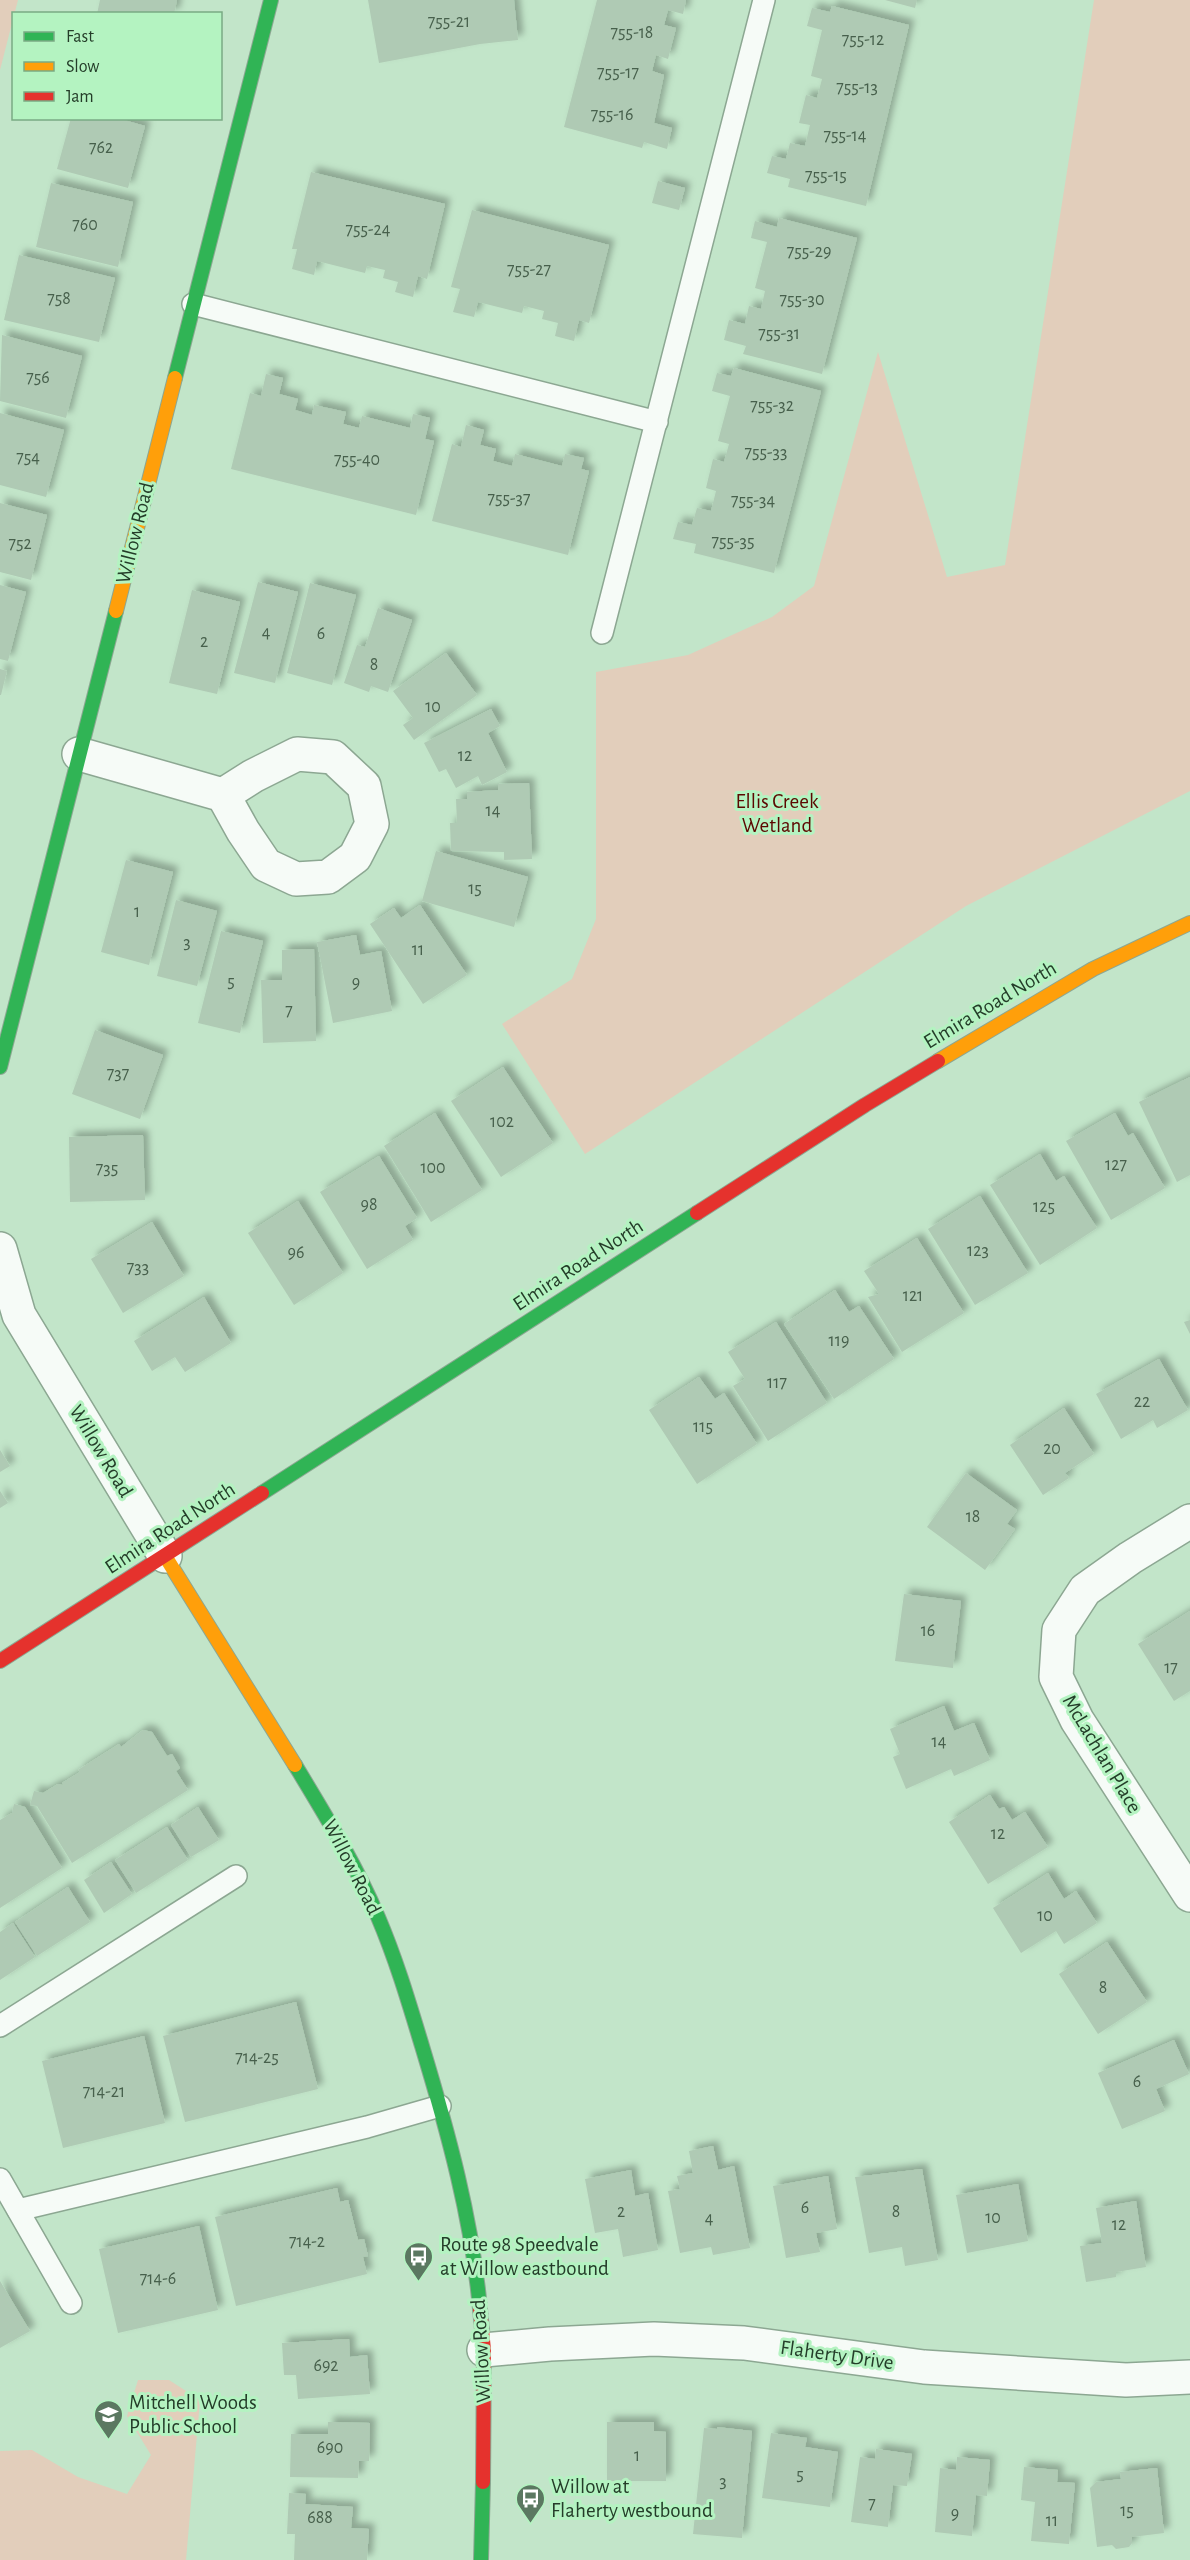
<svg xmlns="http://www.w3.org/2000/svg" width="1190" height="2560" viewBox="0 0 1190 2560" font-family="'Alegreya Sans',sans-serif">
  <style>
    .green { fill: #e2cebb }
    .building { fill: #afcab4; filter: url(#shadow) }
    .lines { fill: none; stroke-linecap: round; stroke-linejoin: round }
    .lane-casing { stroke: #8ca792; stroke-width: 24 }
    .street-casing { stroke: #8ca792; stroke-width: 36 }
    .fast-casing { stroke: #8ca792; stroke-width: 16 }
    .slow-casing { stroke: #8ca792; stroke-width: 16 }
    .jam-casing { stroke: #8ca792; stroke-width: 16 }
    .lane { stroke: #f6fbf7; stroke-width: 21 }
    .street { stroke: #f6fbf7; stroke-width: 33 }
    .fast { stroke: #30b455; stroke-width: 14 }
    .slow { stroke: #ff9f0a; stroke-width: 14 }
    .jam { stroke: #e5322d; stroke-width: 14 }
    .labels { text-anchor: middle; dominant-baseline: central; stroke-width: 6; stroke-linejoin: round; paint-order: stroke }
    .number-label { font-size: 18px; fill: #47604c }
    .street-label { font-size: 21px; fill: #243d29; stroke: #b4f3c1 }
    .park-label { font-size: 21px; fill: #5c0701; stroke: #b4f3c1 }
    .poi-label { font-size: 21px; fill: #243d29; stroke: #b4f3c1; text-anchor: start }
  </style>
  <defs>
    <filter id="shadow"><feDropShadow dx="5.5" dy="-5.5" stdDeviation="3" flood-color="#0004"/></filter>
  </defs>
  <rect width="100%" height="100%" fill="#c2e5c9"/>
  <g class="green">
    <path d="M0,0H18L0,70Z"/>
    <path d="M1094,0H1190V791L966,906L585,1154L502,1024L572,979L596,919V672L688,655L772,617L814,586L878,352L947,577L1005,565Z"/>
    <path d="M138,2380H169L200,2400L186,2560H0V2451L32,2450L78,2477L127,2494L151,2455L127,2416Z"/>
  </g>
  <g class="building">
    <path d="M100,0H177L174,14H97Z"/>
    <path d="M368,0H514L518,40L480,44L379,63Z"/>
    <path d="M597,0H686L683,14L668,10L664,25L676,28L668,59L656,55L652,71L664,75L654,123L672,128L667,149L644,142L642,148L564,127Z"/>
    <path d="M885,0H917L915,8Z"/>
    <path d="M832,6L909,25L866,206L788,187L790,179L767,173L772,156L786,159L790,143L805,146L810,125L799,123L806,95L817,98L822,79L811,76L822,30L807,26L812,8L830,12Z"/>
    <path d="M71,118H117L145,126L128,188L57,169Z"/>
    <path d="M311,172L445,204L427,279L418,276L413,297L395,292L398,282L383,278L385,270L367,266L365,273L317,261L314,275L292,269L297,249H292Z"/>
    <path d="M658,181L685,188L679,210L652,203Z"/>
    <path d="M51,183L133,202L118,267L36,247Z"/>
    <path d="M472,210L609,245L589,323L579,320L574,341L555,336L558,323L542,319L544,311L524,306L522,313L478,302L474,317L453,312L460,289L451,287Z"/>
    <path d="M779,218L857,238L822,374L743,354L746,346L724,340L729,320L745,324L749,306L761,309L765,291L755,288L767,242L751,238L755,221L777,227Z"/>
    <path d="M19,255L115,278L99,342L4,320Z"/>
    <path d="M2,335L82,356L66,418L0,401Z"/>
    <path d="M734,368L821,391L774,573L694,553L696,544L673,539L678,522L692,525L697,508L711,511L716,491L706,488L713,459L724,462L729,444L718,441L730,396L712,391L717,373L731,376Z"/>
    <path d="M266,374L283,378L279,394L298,399L295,410L312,415L314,405L346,412L343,424L359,428L362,416L410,428L413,414L430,418L425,439L434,441L416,515L231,469L250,393L261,396Z"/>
    <path d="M0,413L64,430L46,497L0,485Z"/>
    <path d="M466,425L484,430L480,445L496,449L493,461L512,466L515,454L562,466L565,454L584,458L581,469L589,471L568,555L432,521L452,444L461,447Z"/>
    <path d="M0,503L47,515L31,580L0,572Z"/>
    <path d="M258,582L298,592L275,683L234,673Z"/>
    <path d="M310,583L356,595L332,685L287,673Z"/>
    <path d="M0,585L26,592L8,661L0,659Z"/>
    <path d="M192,590L240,602L217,694L169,683Z"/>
    <path d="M378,608L412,620L388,692L371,686L369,692L344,683L357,645L365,647Z"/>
    <path d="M446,653L477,695L414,740L403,725L413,718L393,691Z"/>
    <path d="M0,669L7,671L1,695H0Z"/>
    <path d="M491,709L500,726L488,733L507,772L482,785L478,776L456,788L446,769L439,772L424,743Z"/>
    <path d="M529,783L532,859L504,860V852L451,851L450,823H457L456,799H467V792L498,790V784Z"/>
    <path d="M436,851L528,877L514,927L422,901Z"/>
    <path d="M126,860L173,872L149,965L101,952Z"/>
    <path d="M176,900L217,911L197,986L157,976Z"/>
    <path d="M420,905L467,975L423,1004L370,924L394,908L401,918Z"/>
    <path d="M221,931L263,941L240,1033L198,1023Z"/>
    <path d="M356,935L360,955L381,951L392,1011L333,1023L317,942Z"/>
    <path d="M314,949L316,1041L263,1043L261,980H282V950Z"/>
    <path d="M95,1030L163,1055L140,1119L72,1094Z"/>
    <path d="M503,1067L553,1143L501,1177L451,1101Z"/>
    <path d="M1190,1077V1175L1177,1182L1139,1102Z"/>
    <path d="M435,1113L482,1190L431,1222L384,1146Z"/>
    <path d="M1115,1113L1128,1136L1133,1133L1165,1188L1111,1220L1066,1141Z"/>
    <path d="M143,1135L145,1200L70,1202L69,1137Z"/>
    <path d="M1040,1154L1056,1181L1064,1176L1097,1228L1040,1265L990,1185Z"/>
    <path d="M379,1156L417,1218L405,1226L413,1240L367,1269L320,1192Z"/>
    <path d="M980,1196L1028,1273L975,1305L928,1229Z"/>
    <path d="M298,1201L343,1273L294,1305L248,1233Z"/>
    <path d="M152,1222L184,1276L123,1313L91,1259Z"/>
    <path d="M917,1238L964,1313L902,1352L868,1297L879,1294L864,1271Z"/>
    <path d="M835,1290L849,1312L859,1306L894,1359L834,1399L784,1324Z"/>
    <path d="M204,1297L231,1343L185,1372L175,1357L152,1371L134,1341Z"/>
    <path d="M1190,1320V1334L1184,1322Z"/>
    <path d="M776,1322L827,1403L768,1441L733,1386L745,1379L728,1352Z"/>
    <path d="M1159,1359L1188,1410L1157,1428L1153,1420L1121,1439L1096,1394Z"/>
    <path d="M699,1377L715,1399L724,1393L757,1444L697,1484L649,1410Z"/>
    <path d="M1064,1408L1094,1454L1065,1473L1069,1478L1043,1495L1010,1445Z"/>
    <path d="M0,1450L10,1466L0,1472Z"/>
    <path d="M966,1473L1017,1510L1007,1524L1015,1529L985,1570L927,1527Z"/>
    <path d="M0,1491L8,1503L0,1508Z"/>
    <path d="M904,1594L961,1601L953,1668L895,1661Z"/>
    <path d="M1190,1611V1691L1174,1701L1138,1644Z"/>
    <path d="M944,1706L954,1731L974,1723L990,1760L954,1776L951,1769L906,1789L893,1757L900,1754L890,1729Z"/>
    <path d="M143,1730L152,1732L167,1756L172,1754L180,1768L176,1771L188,1790L72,1863L37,1806L30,1805L34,1791L43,1793L58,1784L63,1785L62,1783L80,1772L78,1770L119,1744L121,1747Z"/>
    <path d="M990,1795L999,1809L1004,1807L1012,1820L1025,1812L1048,1847L988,1884L949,1822Z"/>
    <path d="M14,1804L25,1807L62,1868L0,1908V1820L12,1813Z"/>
    <path d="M198,1807L219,1840L191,1857L171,1825Z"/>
    <path d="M167,1827L188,1860L136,1893L115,1860Z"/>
    <path d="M111,1862L132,1894L104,1913L84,1880Z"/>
    <path d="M1048,1873L1064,1899L1076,1891L1097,1923L1064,1944L1056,1931L1021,1953L993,1908Z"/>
    <path d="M68,1887L90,1922L37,1956L15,1922Z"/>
    <path d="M13,1923L35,1957L0,1980V1932Z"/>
    <path d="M1107,1942L1147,2002L1098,2034L1059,1974Z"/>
    <path d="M296,2002L318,2089L185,2122L163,2036Z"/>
    <path d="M144,2036L165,2123L63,2148L42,2061Z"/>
    <path d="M1174,2040L1189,2074L1156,2089L1165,2111L1122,2129L1098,2073Z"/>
    <path d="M713,2146L718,2170L734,2166L750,2248L713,2255L711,2247L680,2253L668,2191L680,2189L677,2176L693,2173L689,2151Z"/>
    <path d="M922,2169L938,2260L905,2266L902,2247L869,2253L855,2177Z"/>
    <path d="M631,2170L635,2196L648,2193L658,2250L623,2257L618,2229L595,2233L585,2179Z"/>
    <path d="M828,2176L837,2229L816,2233L820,2252L786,2258L773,2186Z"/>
    <path d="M1018,2184L1028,2241L967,2253L956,2195Z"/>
    <path d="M337,2188L340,2202L348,2200L358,2240L364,2239L368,2256L363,2257L367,2274L236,2306L215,2217Z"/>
    <path d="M1136,2201L1146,2267L1116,2272V2277L1086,2282L1080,2246L1102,2243L1096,2208Z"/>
    <path d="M199,2226L218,2310L118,2333L99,2249Z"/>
    <path d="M0,2281L30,2331L0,2348Z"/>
    <path d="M349,2339L350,2357L367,2355L370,2394L298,2399L296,2375H284L282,2343Z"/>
    <path d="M328,2422L370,2423L369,2461H359L358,2478L290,2477L291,2434H328Z"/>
    <path d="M607,2422H654V2431L666,2432V2481H607Z"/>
    <path d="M717,2427L752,2431L742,2538L693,2534L704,2428L717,2429Z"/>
    <path d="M771,2433L807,2438L805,2447L838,2452L830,2507L762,2498Z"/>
    <path d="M876,2449L912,2454L907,2486L893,2485L888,2527L851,2522L860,2457L875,2459Z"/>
    <path d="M957,2457L990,2460L987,2496L976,2495L972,2536L935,2532L940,2468L956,2470Z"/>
    <path d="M1024,2467L1058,2470L1057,2482L1075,2483L1069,2544L1031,2541L1035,2502L1021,2500Z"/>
    <path d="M1157,2468L1164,2533L1132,2537V2543L1129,2547L1116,2549L1112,2545L1097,2547L1090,2488L1096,2482L1121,2479L1120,2472Z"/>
    <path d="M289,2493L306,2494L305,2504L353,2507L351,2528L369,2529L367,2560H294L295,2534H287Z"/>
  </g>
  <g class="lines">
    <defs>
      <g id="lane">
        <path d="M193,304L657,422"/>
        <path d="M602,633L764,0"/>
        <path d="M0,2026L236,1876"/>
        <path d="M0,2179L71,2303"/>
        <path d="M18,2210L367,2127L440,2106"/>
      </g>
      <g id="street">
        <path d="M79,754L223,795L243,831L266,865L296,879L328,877L355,857L372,824L364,786L333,757L297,754L253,776L223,795"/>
        <path d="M0,1249L19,1315L165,1556"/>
        <path d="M1190,1521L1130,1558L1085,1590L1059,1630L1056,1677L1077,1720L1190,1895"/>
        <path d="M484,2350L550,2344L654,2339L744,2343L924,2367L1126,2380L1190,2377"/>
      </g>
      <g id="fast">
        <path d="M175,378L271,0"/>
        <path d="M0,1067L116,611"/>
        <path d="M262,1493L697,1213"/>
        <path d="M295,1765C324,1813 356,1865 378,1917C396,1959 409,2003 422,2046C448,2132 472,2219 480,2309"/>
        <path d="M481,2560L483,2482"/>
      </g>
      <g id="slow">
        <path d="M116,611L175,378"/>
        <path d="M938,1061L1093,969L1190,923"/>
        <path d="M165,1556L295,1765"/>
      </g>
      <g id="jam">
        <path d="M697,1213L865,1105L938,1061"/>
        <path d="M0,1661L262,1493"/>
        <path d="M480,2309L484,2350L483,2482"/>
      </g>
    </defs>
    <use href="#lane" class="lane-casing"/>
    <use href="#street" class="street-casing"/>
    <use href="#fast" class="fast-casing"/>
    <use href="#slow" class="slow-casing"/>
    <use href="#jam" class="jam-casing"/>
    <use href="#lane" class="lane"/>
    <use href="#street" class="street"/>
    <use href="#fast" class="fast"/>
    <use href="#slow" class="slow"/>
    <use href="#jam" class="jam"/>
  </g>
  <defs>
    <symbol id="bus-pin" viewBox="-11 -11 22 30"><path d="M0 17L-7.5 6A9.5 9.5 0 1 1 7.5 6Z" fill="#5b7861" stroke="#b4f3c1"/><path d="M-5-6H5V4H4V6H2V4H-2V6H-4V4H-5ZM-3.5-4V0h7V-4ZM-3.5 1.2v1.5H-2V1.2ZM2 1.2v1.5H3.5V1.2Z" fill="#fff"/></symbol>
    <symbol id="school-pin" viewBox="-11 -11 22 30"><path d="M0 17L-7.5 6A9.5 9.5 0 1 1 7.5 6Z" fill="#5b7861" stroke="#b4f3c1"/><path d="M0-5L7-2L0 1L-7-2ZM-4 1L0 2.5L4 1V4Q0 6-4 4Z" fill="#fff"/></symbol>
  </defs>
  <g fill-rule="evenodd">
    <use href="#bus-pin" x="402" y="2240" width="33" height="45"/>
    <use href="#school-pin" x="92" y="2398" width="33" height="45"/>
    <use href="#bus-pin" x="514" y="2482" width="33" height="45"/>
  </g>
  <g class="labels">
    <g class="number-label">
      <text x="449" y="22">755-21</text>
      <text x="632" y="33">755-18</text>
      <text x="863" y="40">755-12</text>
      <text x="618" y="73">755-17</text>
      <text x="857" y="88">755-13</text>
      <text x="612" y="115">755-16</text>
      <text x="845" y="136">755-14</text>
      <text x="101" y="148">762</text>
      <text x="826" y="176">755-15</text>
      <text x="85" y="225">760</text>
      <text x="368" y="230">755-24</text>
      <text x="809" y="252">755-29</text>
      <text x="529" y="270">755-27</text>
      <text x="59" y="299">758</text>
      <text x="802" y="300">755-30</text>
      <text x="779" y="334">755-31</text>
      <text x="38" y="378">756</text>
      <text x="772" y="406">755-32</text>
      <text x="766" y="453">755-33</text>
      <text x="28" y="458">754</text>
      <text x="357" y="460">755-40</text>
      <text x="509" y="499">755-37</text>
      <text x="753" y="501">755-34</text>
      <text x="733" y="542">755-35</text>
      <text x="20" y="544">752</text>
      <text x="266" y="633">4</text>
      <text x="321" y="634">6</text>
      <text x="204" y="642">2</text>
      <text x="374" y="665">8</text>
      <text x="433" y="707">10</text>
      <text x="465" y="756">12</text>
      <text x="493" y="811">14</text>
      <text x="475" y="889">15</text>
      <text x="137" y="912">1</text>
      <text x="187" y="943">3</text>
      <text x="418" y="950">11</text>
      <text x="231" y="982">5</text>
      <text x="356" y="983">9</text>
      <text x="289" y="1011">7</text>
      <text x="118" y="1074">737</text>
      <text x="502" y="1122">102</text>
      <text x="1116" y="1165">127</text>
      <text x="433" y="1168">100</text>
      <text x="107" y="1169">735</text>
      <text x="369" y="1205">98</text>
      <text x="1044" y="1207">125</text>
      <text x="978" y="1251">123</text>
      <text x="296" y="1253">96</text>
      <text x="138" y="1268">733</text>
      <text x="913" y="1296">121</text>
      <text x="839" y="1341">119</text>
      <text x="777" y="1383">117</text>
      <text x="1142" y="1402">22</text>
      <text x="703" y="1427">115</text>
      <text x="1052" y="1449">20</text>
      <text x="973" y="1517">18</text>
      <text x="928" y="1631">16</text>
      <text x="1171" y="1668">17</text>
      <text x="939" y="1742">14</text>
      <text x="998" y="1834">12</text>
      <text x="1045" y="1916">10</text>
      <text x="1103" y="1988">8</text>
      <text x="257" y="2058">714-25</text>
      <text x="1137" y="2082">6</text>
      <text x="104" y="2092">714-21</text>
      <text x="805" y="2208">6</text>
      <text x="621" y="2212">2</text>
      <text x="896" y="2212">8</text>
      <text x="993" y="2218">10</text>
      <text x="709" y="2219">4</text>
      <text x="1119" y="2225">12</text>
      <text x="307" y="2242">714-2</text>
      <text x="158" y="2279">714-6</text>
      <text x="326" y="2366">692</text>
      <text x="330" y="2448">690</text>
      <text x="637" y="2456">1</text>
      <text x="800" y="2475">5</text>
      <text x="723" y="2482">3</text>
      <text x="872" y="2504">7</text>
      <text x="1127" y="2511">15</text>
      <text x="955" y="2514">9</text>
      <text x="320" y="2518">688</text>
      <text x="1052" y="2521">11</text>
    </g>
    <g class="street-label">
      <text transform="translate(135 533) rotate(-76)">Willow Road</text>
      <text transform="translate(990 1005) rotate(-31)">Elmira Road North</text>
      <text transform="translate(578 1265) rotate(-33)">Elmira Road North</text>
      <text transform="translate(101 1451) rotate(59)">Willow Road</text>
      <text transform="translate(170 1528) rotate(-33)">Elmira Road North</text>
      <text transform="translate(1102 1754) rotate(59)">McLachlan Place</text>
      <text transform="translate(352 1867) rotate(63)">Willow Road</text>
      <text transform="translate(481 2351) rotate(-93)">Willow Road</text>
      <text transform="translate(837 2355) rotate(8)">Flaherty Drive</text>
    </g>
    <g class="park-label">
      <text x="777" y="801">Ellis Creek<tspan x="777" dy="24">Wetland</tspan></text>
    </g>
    <g class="poi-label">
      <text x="440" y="2244">Route 98 Speedvale<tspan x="440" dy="24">at Willow eastbound</tspan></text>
      <text x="129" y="2402">Mitchell Woods<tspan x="129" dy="24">Public School</tspan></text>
      <text x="551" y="2486">Willow at<tspan x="551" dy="24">Flaherty westbound</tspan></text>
    </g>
  </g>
  <rect x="12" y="12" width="210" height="108" fill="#b4f3c1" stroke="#7aaa84" stroke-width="1.5"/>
  <rect x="24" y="32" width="30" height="9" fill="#30b455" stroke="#7aaa84" stroke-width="1.5"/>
  <text x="66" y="42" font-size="18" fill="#243d29">Fast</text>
  <rect x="24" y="62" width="30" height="9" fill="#ff9f0a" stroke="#7aaa84" stroke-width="1.5"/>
  <text x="66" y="72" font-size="18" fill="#243d29">Slow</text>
  <rect x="24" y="92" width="30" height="9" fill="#e5322d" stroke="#7aaa84" stroke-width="1.5"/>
  <text x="66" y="102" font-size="18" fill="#243d29">Jam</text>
</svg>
